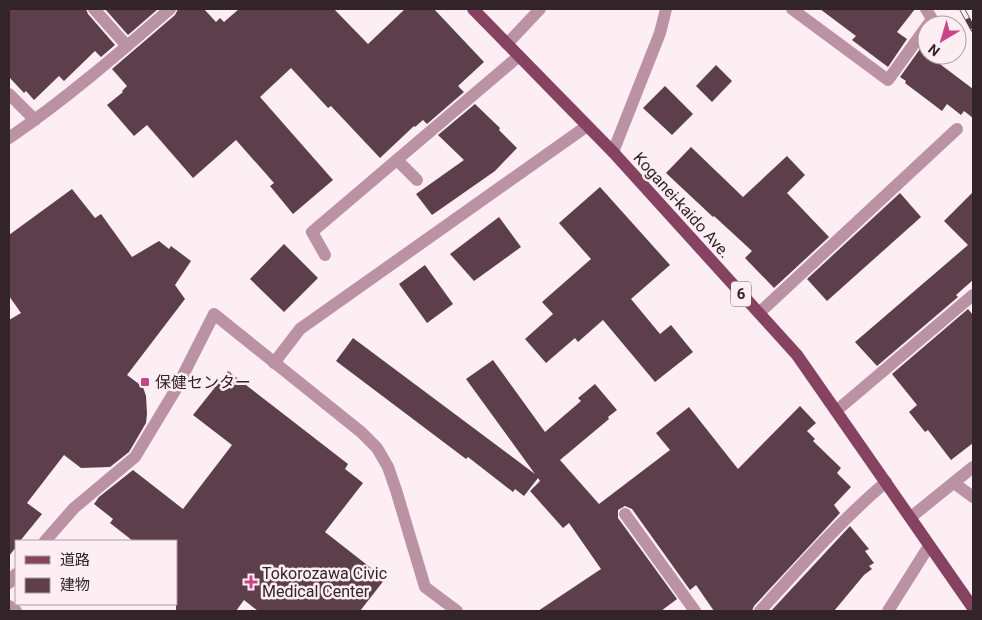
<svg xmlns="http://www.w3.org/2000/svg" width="982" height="620" viewBox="0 0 982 620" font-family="Roboto,'Noto Sans JP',sans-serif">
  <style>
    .building { fill: #5c3f4b }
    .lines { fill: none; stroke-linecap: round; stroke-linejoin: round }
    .minor { stroke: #bb92a3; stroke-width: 12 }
    .major { stroke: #864261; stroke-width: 12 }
    .rail-casing { stroke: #4b3d42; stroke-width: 5.5 }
    .rail { stroke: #fdeef3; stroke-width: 4; stroke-dasharray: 11; stroke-linecap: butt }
    .poi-dot { fill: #c94488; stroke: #fdeef3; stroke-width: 2 }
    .labels { text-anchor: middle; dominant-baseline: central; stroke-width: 5; stroke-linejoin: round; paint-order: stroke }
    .shield { fill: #fdeef3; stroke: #6f6166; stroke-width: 1 }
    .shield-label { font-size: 15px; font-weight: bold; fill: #322429 }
    .street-label { font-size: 16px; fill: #322429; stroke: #fdeef3 }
    .poi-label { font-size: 16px; fill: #322429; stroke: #fdeef3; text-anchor: start }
  </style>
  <rect width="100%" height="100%" fill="#fdeef3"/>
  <g class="building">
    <path d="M9,9H86L88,14L115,45L101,57L95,51L64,81L59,76L34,100L26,91L24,93L9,77Z"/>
    <path d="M105,9H158L128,35Z"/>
    <path d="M178,9H204L216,22L220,18L224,22L239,9H334L368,44L405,9H434L484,62L458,86L464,92L427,124L423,120L415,127L414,126L380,158L331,106L328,108L291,68L260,97L333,180L293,214L270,186L274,183L236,140L193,178L147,125L134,136L107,105L123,92L122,91L127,86L112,69L175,15Z"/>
    <path d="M820,9H915L897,32L907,39L888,67L852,40L856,36Z"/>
    <path d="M920,49L973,89V118L964,111L961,115L947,104L942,111L905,83L906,81L900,77Z"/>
    <path d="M716,65L732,81L712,102L696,86Z"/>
    <path d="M665,86L693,114L672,135L643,108Z"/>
    <path d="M475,104L500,128L499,130L517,148L495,171L432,215L416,194L464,160L438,135Z"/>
    <path d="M691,147L743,197L787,156L805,175L787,193L829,237L774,288L745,258L752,251L714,216L713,217L666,173Z"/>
    <path d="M600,187L670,265L631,299L660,334L671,325L693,352L655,382L603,320L578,342L575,338L546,363L525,339L553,314L542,302L591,259L559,223Z"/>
    <path d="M72,189L95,218L101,214L132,257L159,241L169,249L171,246L191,261L175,285L185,299L127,375L143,387L146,396L147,414L146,423L129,452L110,467L81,468L64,455L27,503L42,514L20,541H16V547L9,556V320L21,313L9,296V235Z"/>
    <path d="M973,192V280L956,295L958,297L877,366L855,342L968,245L944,221Z"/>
    <path d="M900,193L921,217L827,301L807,279Z"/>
    <path d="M499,217L521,247L474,281L450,254Z"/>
    <path d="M284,244L318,278L284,312L250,279Z"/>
    <path d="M425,265L453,304L427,323L399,284Z"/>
    <path d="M968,309L973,315V443L951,460L928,430L925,432L909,412L917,405L892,374Z"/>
    <path d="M353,338L535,474L466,379L493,360L545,432L581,401L578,398L595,384L617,410L608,417L609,419L560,460L599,504L670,450L656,433L689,407L738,469L800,406L816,423L807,431L815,439L813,441L841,468L837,473L851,487L834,505L840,513L754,606L752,611H714L696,585L690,590L632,509L625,506L618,510V518L677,599L661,611H538L601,569L569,523L563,528L530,491L540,481L538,478L524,496L515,489L513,492L468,457L466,459L336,361Z"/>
    <path d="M228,371L348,464L345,469L363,483L325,532L385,579L360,611H258L244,600L236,611H176V541H133L110,523L113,519L94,504L99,497L133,470L183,509L232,445L193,415Z"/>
    <path d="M850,526L869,549L865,551L874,563L869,566L872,569L864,575L834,611H771Z"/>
  </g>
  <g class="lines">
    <g class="minor">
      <path d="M94,9L127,46"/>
      <path d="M792,9L888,80L927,26"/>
      <path d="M926,9L932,19L928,25"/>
      <path d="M507,44L540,9"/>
      <path d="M9,94L35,120"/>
      <path d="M9,138C66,99 118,54 170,9"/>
      <path d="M613,152L660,33L666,9"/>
      <path d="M397,160L417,180"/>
      <path d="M325,255L312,232L519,56"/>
      <path d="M759,313L957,129"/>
      <path d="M274,363L300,329L587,126"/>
      <path d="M836,411L973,295"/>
      <path d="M954,483L973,497"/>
      <path d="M625,514L695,611"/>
      <path d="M911,517L973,467"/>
      <path d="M45,541L74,508L135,457L176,389L214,314L361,432L377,448L388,467L396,490L425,587L457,611"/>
      <path d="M9,583L16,574"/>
      <path d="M9,606L16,611"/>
      <path d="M760,611C801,566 840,521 886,482"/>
      <path d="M888,611L929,546"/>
    </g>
    <path class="major" d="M473,9L613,152L797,355L973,608"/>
    <defs>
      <path id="rail" d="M962,9L973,29"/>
    </defs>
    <use href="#rail" class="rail-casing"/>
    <use href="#rail" class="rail"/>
  </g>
  <g class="poi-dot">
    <rect x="140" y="377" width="10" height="10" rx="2.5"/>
    <path d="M248.5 574.5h5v5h5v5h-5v5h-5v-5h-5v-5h5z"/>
  </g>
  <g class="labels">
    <rect class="shield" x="731" y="281.5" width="20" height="25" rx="4"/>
    <g class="shield-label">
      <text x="741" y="294">6</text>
    </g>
    <g class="street-label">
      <text transform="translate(682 205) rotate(48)">Koganei-kaido Ave.</text>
    </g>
    <g class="poi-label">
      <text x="155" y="382">保健センター</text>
      <text x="262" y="573">Tokorozawa Civic<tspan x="262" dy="18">Medical Center</tspan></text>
    </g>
  </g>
  <rect width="982" height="620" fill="none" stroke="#322429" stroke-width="20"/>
  <rect x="15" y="540" width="162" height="65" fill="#fdeef3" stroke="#ac9da2"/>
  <rect x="25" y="556" width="25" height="8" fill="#864261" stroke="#ac9da2"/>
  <text x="60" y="565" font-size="15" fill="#322429">道路</text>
  <rect x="25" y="578" width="25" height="15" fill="#5c3f4b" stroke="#ac9da2"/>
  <text x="60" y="590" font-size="15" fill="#322429">建物</text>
  <g transform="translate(942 40) rotate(218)"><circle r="24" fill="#fdeef3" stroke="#ac9da2"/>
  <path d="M0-4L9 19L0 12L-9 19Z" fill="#c94488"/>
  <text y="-8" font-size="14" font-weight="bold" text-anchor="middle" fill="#322429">N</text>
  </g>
</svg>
